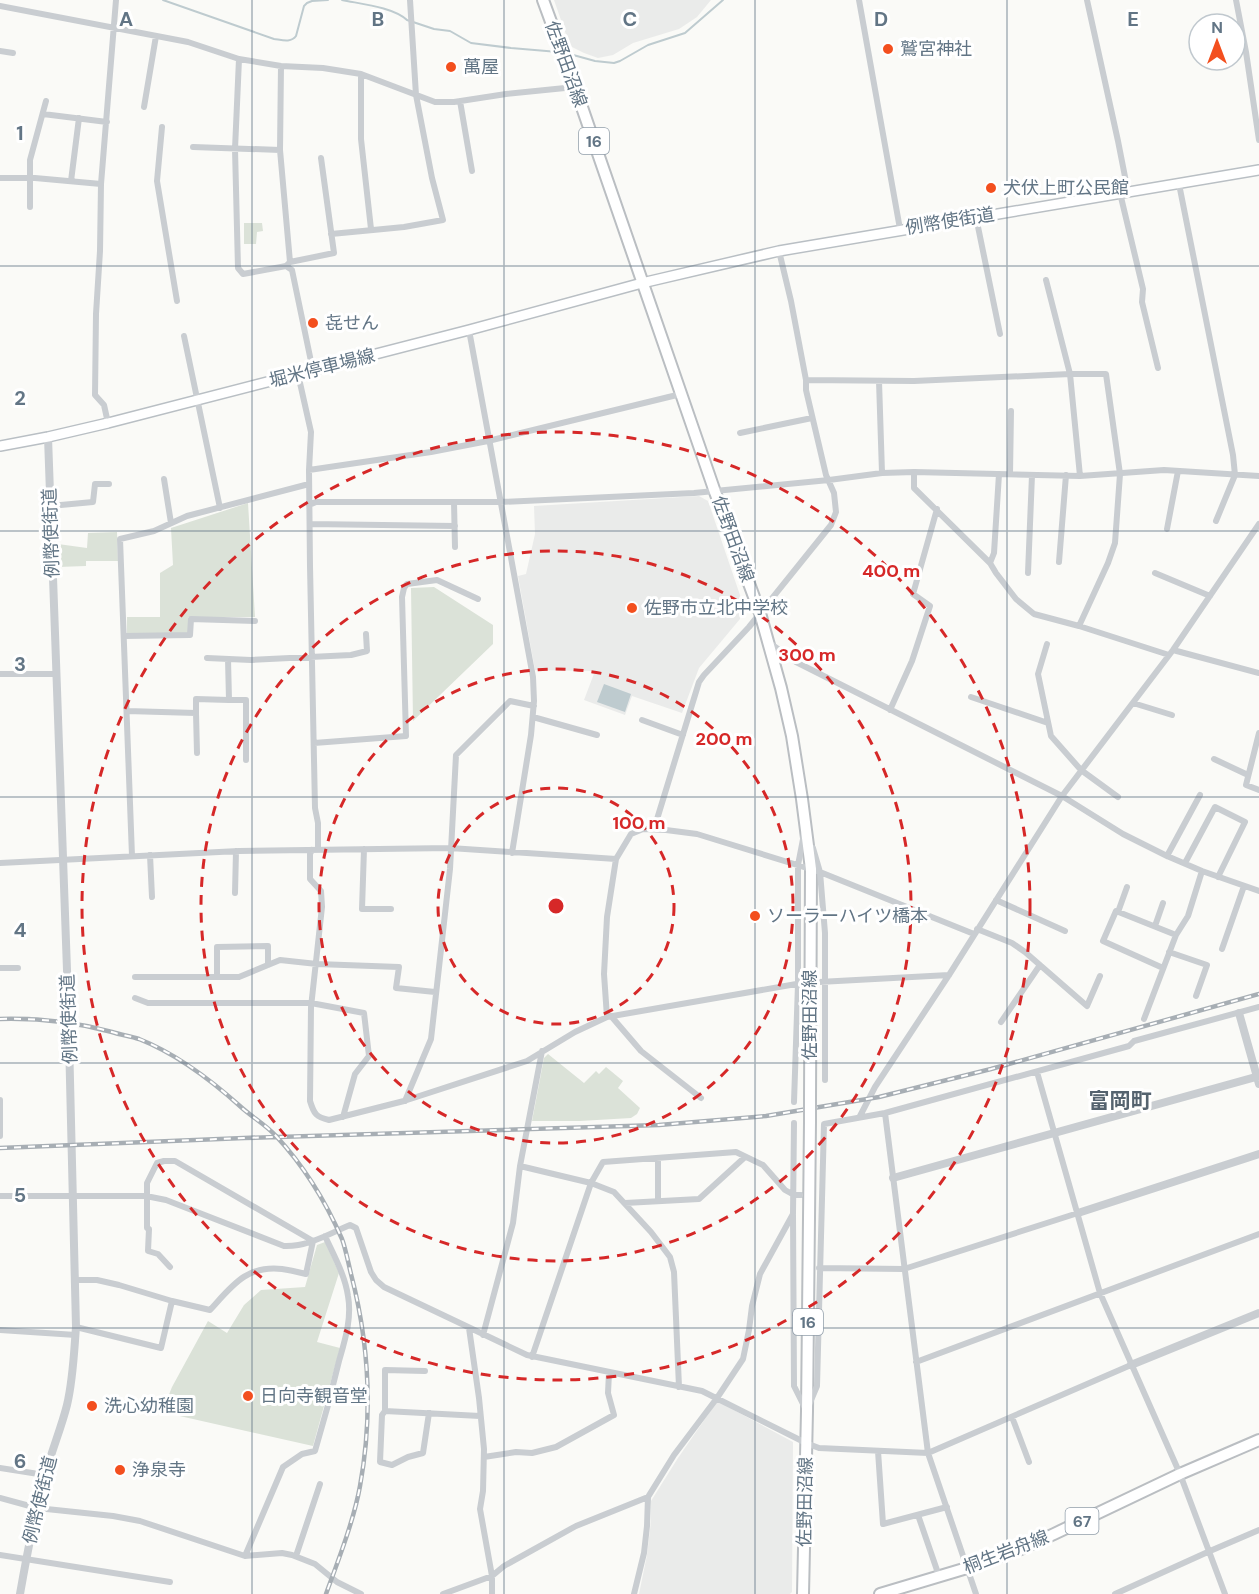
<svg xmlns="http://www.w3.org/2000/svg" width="1259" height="1594" viewBox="0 0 1259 1594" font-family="'DM Sans','Noto Sans JP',sans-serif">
  <rect width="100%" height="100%" fill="#fafaf7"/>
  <!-- built -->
  <path fill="#eaebea" d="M554,0H711L697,17L679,29L633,43L613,55L598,58L584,53L570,46Z
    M699,496L708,501L741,598L740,619L699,668L682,713L632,696L625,715L584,700L595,671L535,670L518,576L526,574L535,534L534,506Z
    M719,1402L793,1442L792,1592L790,1594H639L647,1555L651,1521V1501L678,1458L716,1403Z"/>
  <!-- green -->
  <path fill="#dbe2d8" d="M244,223H262L263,231L257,232L256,244H244Z
    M248,503L255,617H188V633L127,634V617H160V573L173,565L171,528Z
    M117,532L118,561H86V566L58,567V544L87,548L88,533Z
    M434,587L493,625V644L413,721L411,588Z
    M548,1054L584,1083L596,1071L599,1074L606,1067L623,1081L618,1088L640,1108L637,1114L631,1118L580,1121H532L544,1058Z
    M325,1242L339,1273L317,1342L340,1348L313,1446L162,1412L172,1387L208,1321L227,1333L244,1305L261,1290L305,1287L317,1245Z"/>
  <!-- water -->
  <path fill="#becbcf" d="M604,684L631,694L625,712L597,702Z"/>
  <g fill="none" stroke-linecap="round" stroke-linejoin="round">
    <!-- stream -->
    <path stroke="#becbcf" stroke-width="2" d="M163,0L274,39C282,40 291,43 296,36L304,6L307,3L312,1L328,0
      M342,0C361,4 393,7 407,20L434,29L450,31L471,43L511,48L558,52
      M566,53L595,61L614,63L620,61L648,45L685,33L723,0"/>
    <!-- minor-tunnel -->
    <path stroke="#d4d9da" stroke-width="6" stroke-dasharray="6 3" stroke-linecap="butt" d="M800,1195H817"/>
    <!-- secondary casing -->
    <g stroke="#b9bfc4" stroke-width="12">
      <path id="secondary" d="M0,446L48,437L108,423L469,330L642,283L779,251L1259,170"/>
    </g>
    <!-- primary casing -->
    <g stroke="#babec2" stroke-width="14">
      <path id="primary" d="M543,0L575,87L715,492L760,613L781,688L792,736L802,799L811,869L810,1101
        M803,1594L807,1411L810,1122
        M880,1594L967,1568L1021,1549L1054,1534L1180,1474L1259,1440"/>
    </g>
    <!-- minor -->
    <path stroke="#c9cdd1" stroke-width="6" d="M859,0L900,229
      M1087,0L1118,141L1128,192
      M1236,0L1246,52L1259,140
      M0,6L188,42L239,59L281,66L323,68L361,74L435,102H454L506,94L575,87
      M0,51L13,53
      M239,59L235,149L238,268L243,274L286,266
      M281,66L280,150L290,262L286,266
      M361,74V139L371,229L373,230L404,227L443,220L432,178L416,95L410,0
      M460,101L472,171
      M144,107L156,36
      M43,114L107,122
      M162,127L157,181L177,301
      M193,147L280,150
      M0,178H35L101,184
      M71,181L79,118
      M1179,184L1233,455L1235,475L1216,521
      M1120,193L1143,289L1142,302L1158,368
      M30,207V160L46,101
      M976,217L1000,334
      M331,234L373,230
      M290,262L334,253L321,158
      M286,266L292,270L313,371
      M1046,280L1070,374L1080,476
      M469,330L533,677L534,701L531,735L512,853
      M184,336L220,508
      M298,374L311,432L309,470L310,566L315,808L318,823V850
      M806,380L914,381L1070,374H1106L1120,474L1115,543L1108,563L1079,626
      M879,381L882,473
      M108,423L104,405L95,395L96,314L100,251L101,184L116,0
      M740,433L812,418
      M309,470L431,452L488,441L681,394
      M914,472V488L990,563L996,573L1016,599L1034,614L1079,626L1169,655
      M1010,474L1011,411
      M164,479L171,523
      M454,502L455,547
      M309,505L316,502H500L694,493L829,480L882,473L914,472L1080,476L1164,470L1259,476
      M50,506L93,502L95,484H109
      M310,524L455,526
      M1167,529L1178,471
      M1059,562L1066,475
      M990,563L994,553L999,474
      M1028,573L1032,475
      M1155,573L1210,596
      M124,636L190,635L191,619L255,621
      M771,644L796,662L1062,796L1123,834L1167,856L1202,871L1259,891
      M1047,644L1038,674L1051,736L1081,770L1118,797
      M1173,650L1259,673
      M207,658L251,660L351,655L367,651L366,634
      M0,674H56
      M971,697L1048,723
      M229,700H246V760
      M1133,703L1172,715
      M890,710L912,661L930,606L913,594L937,509
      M127,711L196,713V699L229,700L228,659
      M196,713L197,753
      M533,717L597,735
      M642,720L683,735
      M1259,733L1246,785L1259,790
      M314,743L406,736L402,597L404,588L407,584L437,580L478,599
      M1214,759L1248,775
      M654,829L699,682L704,675L749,627L831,525L836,512L834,493L826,475L806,390V380L791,301L779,251
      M813,848L820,872L825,933V1080
      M364,849L362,909H391
      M312,850L310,854V879L321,891L322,907L311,1007L310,1101C314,1114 316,1117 329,1120L404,1101L527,1061L575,1032L607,1017L802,983
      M150,855L152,897
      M132,856L120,539L154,531L187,516L309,484
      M1167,856L1200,795
      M0,863L239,851L450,848L616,859L631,834L643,829L666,830L697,834L820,872L974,934
      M1185,863L1215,807L1245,822L1218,877
      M235,893L236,851
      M996,900L1065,931
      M1118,912L1127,887
      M1155,926L1163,903
      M977,929L1012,943L1025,952L1087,1006L1100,976
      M1222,949L1244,886
      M1169,952L1207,965L1196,996
      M0,968H18
      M1163,968L1103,941L1116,911L1176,935
      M135,977H239L280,960L317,964L399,967L396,988L435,992
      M217,977V947L268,946V965
      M819,982L949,975
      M135,998L148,1003H311L364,1013L369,1056L355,1074L343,1117
      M611,1016L641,1051L701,1098
      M607,1017L604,974L607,917L616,859
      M1144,1019L1176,935L1188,916L1202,871
      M1001,1022L1040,965
      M1037,1072L1100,1293L1180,1474L1225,1594
      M0,1100V1136
      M405,1101L431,1039L450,869L456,755L510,701L534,706
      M794,1102L798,984V865L804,834
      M885,1113L928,1453L976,1594
      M860,1116L875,1087L949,975L1062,796L1173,650L1259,524
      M794,1123L793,1214L794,1386L805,1408
      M658,1158V1201
      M520,1166L591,1183L614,1192L651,1232L670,1257L674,1272L679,1387
      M0,1196H146L166,1200L284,1246C307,1247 329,1234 350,1225L356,1228L371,1272L376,1280L384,1287L527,1355L702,1391L806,1443L819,1448L928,1453L1131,1365
      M625,1203L699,1199L745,1157
      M819,1268L904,1269L1078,1213
      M76,1280H97L119,1285L172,1301L210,1310C232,1286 246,1265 282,1269C290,1270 298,1272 306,1274L313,1241L175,1161H164L157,1163L147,1183V1228L149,1229L148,1251L158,1254L170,1267
      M76,1327L161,1348L172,1301
      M469,1328L479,1398L484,1449L483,1491L480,1509L492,1576V1594
      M0,1330L76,1335
      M483,1335L513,1223L520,1166L542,1051
      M532,1357L591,1183L603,1162L736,1152L763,1165L785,1190L794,1195H800
      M916,1362L1259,1234
      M809,1405L817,1386L824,1124L885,1113L1129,1046L1134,1041L1259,1007
      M385,1411V1370L425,1371
      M429,1413L423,1453L408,1457L392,1465L380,1462L382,1415L385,1411L480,1416
      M1012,1417L1029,1462
      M878,1451L883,1524L947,1507
      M484,1457L516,1452L532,1453L556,1447L614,1415L608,1393L609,1373
      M0,1468L45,1475
      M0,1498L37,1508L113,1516L140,1521L245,1556L282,1553L292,1555L315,1564L337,1582L361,1594
      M918,1515L939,1576
      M0,1555L170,1582
      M245,1556L283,1467L302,1454L315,1451C324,1421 332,1391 339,1361C345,1340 352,1318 348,1296C345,1275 334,1256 325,1236
      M296,1556L320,1484
      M443,1594L492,1576L504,1566L576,1526L648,1497
      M634,1594L644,1553L647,1526L648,1497L674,1455L717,1398L743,1359L749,1330L752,1306L760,1274L793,1214
      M1115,1594L1210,1551L1259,1530"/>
    <!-- tertiary -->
    <path stroke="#c9cdd1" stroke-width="8" d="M1239,1013L1259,1084
      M893,1178L1259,1076
      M1078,1213L1259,1154
      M1131,1365L1259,1313
      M20,1594C27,1554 34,1515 45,1476C51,1452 61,1429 67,1405C73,1380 74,1353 76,1327L68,998L48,437"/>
    <!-- secondary -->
    <use href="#secondary" stroke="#fff" stroke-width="9"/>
    <!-- primary -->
    <use href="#primary" stroke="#fff" stroke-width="10"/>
    <!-- rail casing -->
    <g stroke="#a7aeb4" stroke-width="4.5">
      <path id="rail" d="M0,1019C38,1018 75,1022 112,1032C121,1035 130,1036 139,1039C177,1054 211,1080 241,1107C252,1117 266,1125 276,1136C304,1166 325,1200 342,1239C346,1250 348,1262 351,1274C369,1343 373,1415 360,1486C354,1520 338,1561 326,1594
        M0,1148L244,1138L659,1125L766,1116L879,1097L991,1069L1259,994"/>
    </g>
    <!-- rail -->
    <use href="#rail" stroke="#fff" stroke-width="2" stroke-dasharray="7" stroke-linecap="butt"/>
    <!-- primary-bridge casing -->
    <g stroke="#babec2" stroke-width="14" stroke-linecap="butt">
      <path id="primary-bridge" d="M810,1122V1101"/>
    </g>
    <!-- primary-bridge -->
    <use href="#primary-bridge" stroke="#fff" stroke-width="10"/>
  </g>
  <!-- grid -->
  <path fill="none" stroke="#627585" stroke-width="1.5" stroke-opacity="0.55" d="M252,0V1594M504,0V1594M755,0V1594M1007,0V1594M0,266H1259M0,531H1259M0,797H1259M0,1063H1259M0,1328H1259"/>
  <!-- distance rings -->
  <g fill="none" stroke="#d62828" stroke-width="3" stroke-dasharray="10 8">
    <circle cx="556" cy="906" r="118"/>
    <circle cx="556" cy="906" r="237"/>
    <circle cx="556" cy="906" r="355"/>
    <circle cx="556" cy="906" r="474"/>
  </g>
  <!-- markers -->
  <g fill="#f34f1e" stroke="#fff" stroke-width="2">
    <circle cx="888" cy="49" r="6"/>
    <circle cx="451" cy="67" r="6"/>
    <circle cx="991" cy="188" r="6"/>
    <circle cx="313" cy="323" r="6"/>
    <circle cx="632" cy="608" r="6"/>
    <circle cx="755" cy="916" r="6"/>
    <circle cx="248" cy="1396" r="6"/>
    <circle cx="92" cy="1406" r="6"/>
    <circle cx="120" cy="1470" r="6"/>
  </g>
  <g text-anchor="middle" stroke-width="6" stroke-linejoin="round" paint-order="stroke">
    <!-- shield labels -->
    <g fill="#fff" stroke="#919eaa" stroke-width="1.5">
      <rect x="579" y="128" width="30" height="26" rx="4.5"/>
      <rect x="793" y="1309" width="30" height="26" rx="4.5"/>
      <rect x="1065.5" y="1508" width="33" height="26" rx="4.5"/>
    </g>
    <g font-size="16" font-weight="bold" fill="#627585">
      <text x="594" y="147">16</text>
      <text x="808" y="1328">16</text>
      <text x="1082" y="1527">67</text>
    </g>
    <!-- poi labels -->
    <g font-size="18" fill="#627585" stroke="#fff" text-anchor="start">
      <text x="900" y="55">鷲宮神社</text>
      <text x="463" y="73">萬屋</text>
      <text x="1003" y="194">犬伏上町公民館</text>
      <text x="325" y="329">㐂せん</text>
      <text x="644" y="614">佐野市立北中学校</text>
      <text x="767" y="922">ソーラーハイツ橋本</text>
      <text x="260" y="1402">日向寺観音堂</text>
      <text x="104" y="1412">洗心幼稚園</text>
      <text x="132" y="1476">浄泉寺</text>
    </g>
    <!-- street labels -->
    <g font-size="18" fill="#627585" stroke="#fff">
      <text transform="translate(566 64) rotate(70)" y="6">佐野田沼線</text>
      <text transform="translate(950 221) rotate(-9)" y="6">例幣使街道</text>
      <text transform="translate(322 368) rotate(-14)" y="6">堀米停車場線</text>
      <text transform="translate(51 533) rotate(-92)" y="6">例幣使街道</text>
      <text transform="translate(733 539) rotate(70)" y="6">佐野田沼線</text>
      <text transform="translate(810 1015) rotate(-90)" y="6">佐野田沼線</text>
      <text transform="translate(69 1019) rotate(-92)" y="6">例幣使街道</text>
      <text transform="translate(40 1500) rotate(-76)" y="6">例幣使街道</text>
      <text transform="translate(805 1502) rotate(-89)" y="6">佐野田沼線</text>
      <text transform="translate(1006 1552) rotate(-21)" y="6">桐生岩舟線</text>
    </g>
    <!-- quarter labels -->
    <g font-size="21" font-weight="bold" fill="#55636f" stroke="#fff">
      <text x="1120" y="1108">富岡町</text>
    </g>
  </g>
  <g font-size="20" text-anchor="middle" font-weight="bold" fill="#627585" stroke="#fff" stroke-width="6" stroke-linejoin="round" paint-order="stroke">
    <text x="126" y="26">A</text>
    <text x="378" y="26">B</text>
    <text x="630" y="26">C</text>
    <text x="881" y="26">D</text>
    <text x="1133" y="26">E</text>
    <text x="20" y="140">1</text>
    <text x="20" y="405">2</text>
    <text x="20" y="671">3</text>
    <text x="20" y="937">4</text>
    <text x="20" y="1202">5</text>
    <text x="20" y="1468">6</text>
  </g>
  <circle cx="556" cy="906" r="9" fill="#d62828" stroke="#fff" stroke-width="3"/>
  <g font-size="18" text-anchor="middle" font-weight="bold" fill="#d62828" stroke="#fff" stroke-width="6" stroke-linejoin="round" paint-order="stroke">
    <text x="891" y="577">400 m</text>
    <text x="807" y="661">300 m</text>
    <text x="724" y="745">200 m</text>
    <text x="639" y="829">100 m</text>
  </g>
  <!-- north arrow -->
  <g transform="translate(1217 42)"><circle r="28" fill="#ffffff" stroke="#c0c8ce" stroke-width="1.5"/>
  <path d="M0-4.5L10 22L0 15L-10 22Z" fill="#f34f1e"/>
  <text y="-9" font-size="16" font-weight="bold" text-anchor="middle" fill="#627585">N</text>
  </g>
</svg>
